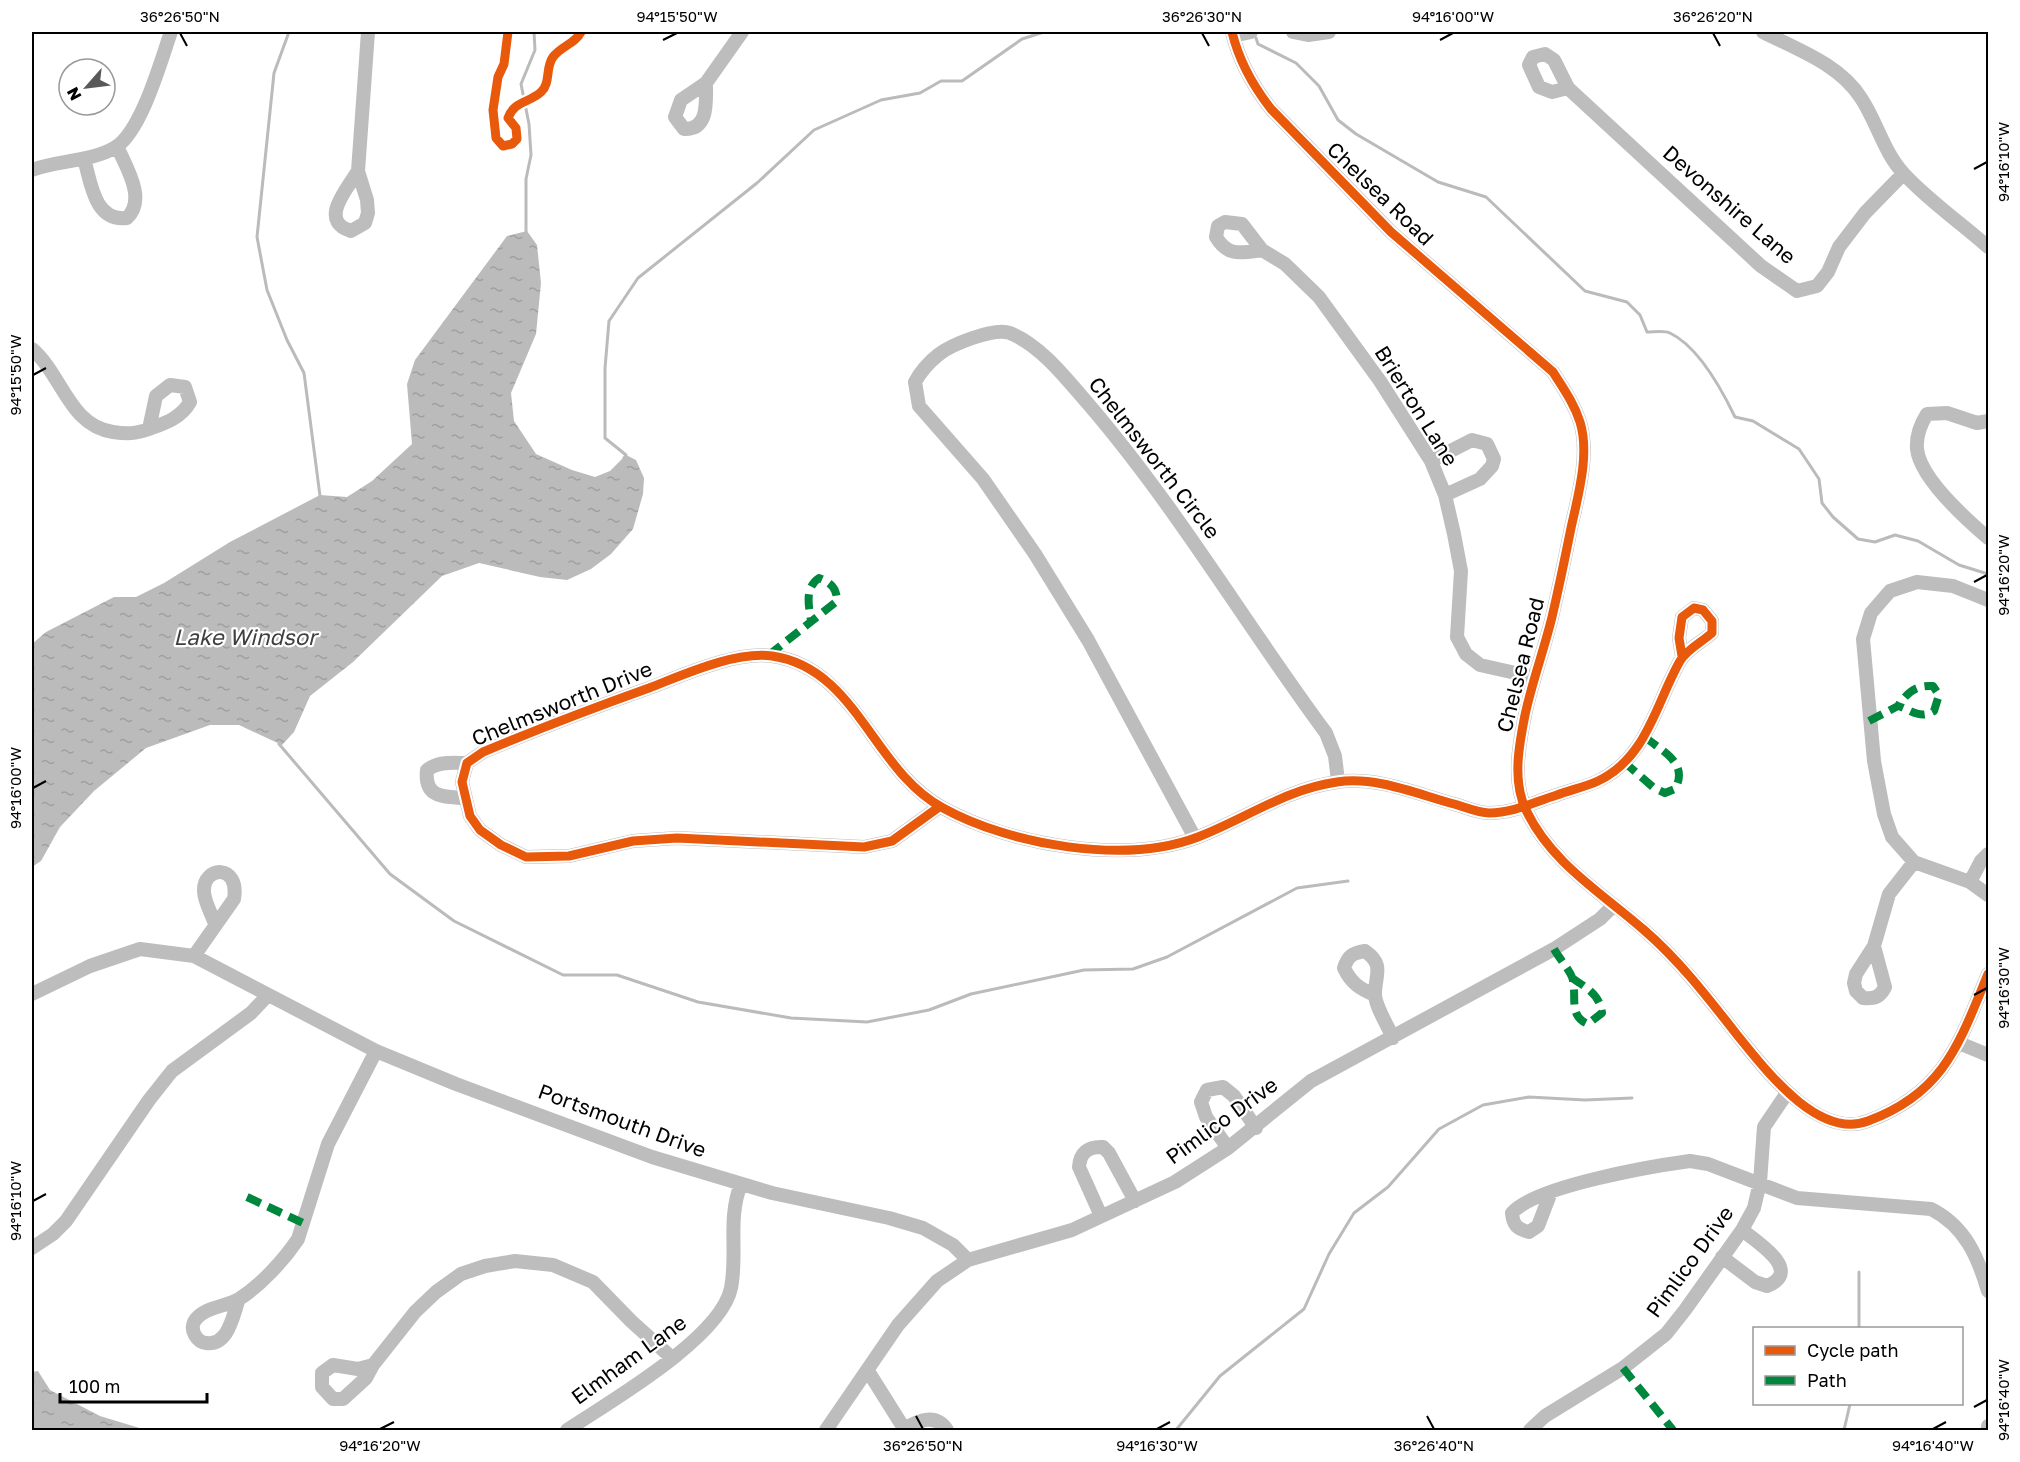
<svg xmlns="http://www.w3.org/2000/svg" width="2020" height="1462" viewBox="0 0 2020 1462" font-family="'Golos Text',sans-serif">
  <defs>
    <pattern id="water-ripples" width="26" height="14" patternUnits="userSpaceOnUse" patternTransform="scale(1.5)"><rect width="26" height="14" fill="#bbb"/><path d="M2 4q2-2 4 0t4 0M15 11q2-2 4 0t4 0" fill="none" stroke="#9f9f9f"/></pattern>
  </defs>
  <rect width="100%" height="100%" fill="#fff"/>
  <!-- water -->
  <path fill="url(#water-ripples)" d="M527,231L537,245L541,283L536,334L511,393L514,421L536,454L572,470L595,477L610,471L626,455L636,460L644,478L643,494L633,529L611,554L591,569L567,580L540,577L479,563L442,576L353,662L310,696L294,732L282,745L239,725H210L146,748L94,791L60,827L41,861L32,867V644L46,632L114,597H136L164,583L230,542L320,495L347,497L372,481L412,444L407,384L415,360L507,236Z
    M38,1371L50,1390L100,1416L146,1430H32V1372Z"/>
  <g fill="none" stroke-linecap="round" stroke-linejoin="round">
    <!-- stream -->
    <path stroke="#bbb" stroke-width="3" d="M289,32L274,73L257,237L267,290L287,340L304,373L320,496
      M1256,38L1258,44L1296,63L1319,86L1338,120L1356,134L1438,182L1486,197L1585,291L1627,302L1640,315L1647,332C1654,332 1664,330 1670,333C1699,347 1722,390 1735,417L1753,421L1799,449L1819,479L1822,503L1833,517L1858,539L1875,542L1895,535L1918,541L1959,565L1988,574
      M526,233V179L531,155L529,124L521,84L535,50L534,32
      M624,458L626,455L605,438V368L609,321L638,278L757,183L814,130L881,100L920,93L941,81H962L1022,39L1044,32
      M279,744L390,874L454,921L563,975H617L698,1002L791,1018L867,1022L929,1010L971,994L1084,970L1133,969L1167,957L1297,888L1348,881
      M1859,1272V1328
      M1176,1430L1220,1376L1304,1309L1329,1254L1354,1213L1388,1187L1439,1129L1483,1105L1529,1097L1585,1100L1632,1098
      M1844,1430L1850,1404"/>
    <!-- minor -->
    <path stroke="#bdbdbd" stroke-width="14" d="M1232,32C1239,61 1253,86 1271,109L1391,232L1553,372C1563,388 1574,403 1580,422C1590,454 1578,496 1571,528C1565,558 1559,587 1552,617C1544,650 1532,682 1525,715C1519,745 1512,781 1526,810C1551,863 1602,893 1644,930C1680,961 1709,999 1738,1036C1765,1069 1818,1140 1868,1121C1944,1093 1959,1044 1988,974
      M1293,32L1308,35L1329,32
      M1763,32C1798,50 1839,64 1861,98C1877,122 1884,153 1904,174C1929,201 1961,223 1988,247
      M1233,36L1251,32
      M706,83C706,102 709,130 684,129L675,117L681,100L706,83L742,32
      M1568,88L1552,92L1539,87L1529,65L1533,57L1545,54L1554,60L1568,88L1761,266L1797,291L1817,286L1828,272L1839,247L1865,213L1903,174
      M84,159C91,182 94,222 127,218C147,199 126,167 117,146
      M32,170C58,160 91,162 116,147C142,130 161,60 171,32
      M358,171C347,189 318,221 351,231L365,223L368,213L367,200L358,171L368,32
      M1262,250C1241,253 1228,257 1216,237L1218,226L1225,222L1242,224L1262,250L1285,264L1319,297L1380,381L1431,461L1445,495L1454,534L1461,571L1457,637L1466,654L1480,665L1533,677
      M32,349C62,374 69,426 113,432C127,434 135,434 149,429C165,423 181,418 190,402L185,387L170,385L156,396L149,429
      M1988,421L1977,423L1947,413L1927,414C1920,425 1916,435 1917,449C1920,478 1967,520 1988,538
      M1431,461L1472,440L1487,444L1494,459L1492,466L1480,479L1445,495
      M1988,600L1953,586L1917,582L1890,591L1871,613L1863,639L1874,761L1884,814L1892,837L1914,862L1970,882L1988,895
      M464,798C442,797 424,797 427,770C439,761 452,763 467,763
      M939,807L892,841L864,847L677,838L633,841L569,856L526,857L501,845L480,830L470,816L462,782L467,763L483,752C538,729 593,708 649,688C683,675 735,651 772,656C857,668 873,771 943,808C1010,845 1125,865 1198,837C1245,819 1286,789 1337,782C1376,776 1417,794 1454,804C1465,807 1478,813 1489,813C1514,813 1534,802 1557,795C1570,790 1585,787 1598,781C1647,758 1656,703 1680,661C1687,649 1702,642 1712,633V621L1703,610L1694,608L1682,617L1679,638L1682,656
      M1195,838L1088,640L1035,554L983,479L919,406L915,382C921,371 928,363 938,355C950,345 994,327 1010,333C1042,346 1068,381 1090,406C1178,509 1246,625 1326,733L1335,756L1338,781
      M1970,882L1981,861L1988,854
      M1874,946L1885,987C1880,997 1875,999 1863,998L1856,991L1854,983L1856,974L1874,946L1889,894L1914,862
      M194,956L234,899C240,863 203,866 204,891C204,902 212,914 215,924
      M32,994L90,966L140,949L194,956L376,1051L456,1084L652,1157L772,1193L889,1218L923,1228L953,1245L968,1260
      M1375,995C1360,989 1351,983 1344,968C1348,956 1352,953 1365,951C1385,965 1375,975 1375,994C1375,1006 1388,1026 1393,1038
      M1959,1043L1988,1055
      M1228,1148L1206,1117L1201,1102L1207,1090L1223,1087L1234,1096L1256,1128
      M1551,1192L1538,1226L1529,1232C1517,1229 1513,1225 1512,1213C1535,1186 1653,1166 1690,1161L1708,1164L1797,1198L1931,1209C1965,1226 1978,1257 1988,1291
      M1101,1216L1079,1167C1080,1153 1088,1146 1103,1147L1109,1153L1135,1201
      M32,1248L53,1234L66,1221L149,1100L172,1071L251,1013L268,995
      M1722,1257L1755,1282L1767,1286C1804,1271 1757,1242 1742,1230
      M239,1299C233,1314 229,1346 206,1343C197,1342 190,1331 194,1322C202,1307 226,1307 239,1299C261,1285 284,1260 298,1239L328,1144L376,1051
      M373,1365L366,1378L343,1399H333L322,1387V1373L333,1365L358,1369L373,1365L415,1312L436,1292L461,1274L485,1266L515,1261L553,1265L593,1282L631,1321L672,1358
      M868,1371L905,1430
      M904,1429C919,1420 936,1413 947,1430
      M567,1430C609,1402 721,1338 731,1288C738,1253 727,1219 741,1184
      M826,1430L898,1325L937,1281L968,1260L1072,1230L1175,1182L1228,1148L1311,1081L1554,949L1600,919L1614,905
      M1530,1430L1545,1416L1623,1368L1666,1334L1685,1310L1742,1230L1754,1208L1760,1182L1764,1127L1787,1093
      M1988,1430V1426"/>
    <!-- quiet -->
    <path stroke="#00873e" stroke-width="8" stroke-dasharray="15 8" stroke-linecap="butt" d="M769,655L837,601C837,588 830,582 819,578C804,588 809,606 811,621
      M1869,721L1898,706C1912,710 1919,720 1934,711L1939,695L1933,686C1915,685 1908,692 1898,706
      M1624,762L1654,788L1665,793L1675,789C1689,763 1663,752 1645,737
      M1554,949C1559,958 1568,968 1572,977C1578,994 1567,1016 1588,1024L1602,1013C1600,995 1587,988 1572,978
      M247,1197L303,1223
      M1623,1368L1673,1430"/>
    <!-- cycleway casing -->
    <g stroke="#fff" stroke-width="13">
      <path id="cycleway" d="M508,32L504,64L498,77L493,110L496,138L503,146L512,144L517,139L516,128L508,118C514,101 529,103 541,92C551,83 545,68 553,57C561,46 575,44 581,32
        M1232,32C1239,61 1253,86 1271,109L1391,232L1553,372C1563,388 1574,403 1580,422C1590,454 1578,496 1571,528C1565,558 1559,587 1552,617C1544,650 1532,682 1525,715C1519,745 1512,781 1526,810C1551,863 1602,893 1644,930C1680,961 1709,999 1738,1036C1765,1069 1818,1140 1868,1121C1944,1093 1959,1044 1988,974
        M939,807L892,841L864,847L677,838L633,841L569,856L526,857L501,845L480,830L470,816L462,782L467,763L483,752C538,729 593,708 649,688C683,675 735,651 772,656C857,668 873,771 943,808C1010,845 1125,865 1198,837C1245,819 1286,789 1337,782C1376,776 1417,794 1454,804C1465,807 1478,813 1489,813C1514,813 1534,802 1557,795C1570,790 1585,787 1598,781C1647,758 1656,703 1680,661C1687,649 1702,642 1712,633V621L1703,610L1694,608L1682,617L1679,638L1682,656"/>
    </g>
    <!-- cycleway -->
    <use href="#cycleway" stroke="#e8590c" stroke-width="9"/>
  </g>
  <!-- ticks -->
  <path fill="none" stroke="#000" stroke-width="2" d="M180,33L187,46M1202,33L1209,46M1713,33L1720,46M663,40L677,33M1440,40L1453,33M1974,169L1987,162M33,375L46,368M1974,582L1987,575M33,788L46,781M1974,995L1987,988M33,1201L46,1194M1974,1407L1987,1400M916,1416L923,1429M1427,1416L1434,1429M380,1429L394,1422M1157,1429L1170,1422M1933,1429L1946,1422"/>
  <g text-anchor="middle" stroke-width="4.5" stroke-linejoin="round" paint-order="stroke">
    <!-- street labels -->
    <g font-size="21" fill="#000" stroke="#fff">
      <text transform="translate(1380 194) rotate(44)" y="7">Chelsea Road</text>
      <text transform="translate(1729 205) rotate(41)" y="7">Devonshire Lane</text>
      <text transform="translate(1416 406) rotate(58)" y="7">Brierton Lane</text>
      <text transform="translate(1154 458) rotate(52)" y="7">Chelmsworth Circle</text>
      <text transform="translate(1521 665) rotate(-76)" y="7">Chelsea Road</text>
      <text transform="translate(562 704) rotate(-22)" y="7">Chelmsworth Drive</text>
      <text transform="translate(622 1121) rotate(20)" y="7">Portsmouth Drive</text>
      <text transform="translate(1222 1121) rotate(-36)" y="7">Pimlico Drive</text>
      <text transform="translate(1690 1262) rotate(-54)" y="7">Pimlico Drive</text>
      <text transform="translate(629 1360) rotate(-36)" y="7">Elmham Lane</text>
    </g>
    <!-- water labels -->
    <g font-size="22" font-style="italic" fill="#3f3f3f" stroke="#fff">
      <text x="245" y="645">Lake Windsor</text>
    </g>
  </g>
  <!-- border -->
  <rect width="2020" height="1462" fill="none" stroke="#ffffff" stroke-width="66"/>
  <!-- legend -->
  <rect x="1753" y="1327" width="210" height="78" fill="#ffffff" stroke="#999999" stroke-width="1.5"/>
  <rect x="1765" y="1346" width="30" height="9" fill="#e8590c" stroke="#999999" stroke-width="1.5"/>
  <text x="1807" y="1357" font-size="18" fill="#000000">Cycle path</text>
  <rect x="1765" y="1376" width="30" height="9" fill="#00873e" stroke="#999999" stroke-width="1.5"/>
  <text x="1807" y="1387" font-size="18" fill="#000000">Path</text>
  <!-- north arrow -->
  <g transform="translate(87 87) rotate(242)"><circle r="28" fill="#ffffff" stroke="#999999" stroke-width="1.5"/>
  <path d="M0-4.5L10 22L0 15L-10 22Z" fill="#595959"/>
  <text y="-9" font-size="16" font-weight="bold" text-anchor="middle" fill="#000000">N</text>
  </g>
  <!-- scale -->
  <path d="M60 1393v9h147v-9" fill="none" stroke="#000000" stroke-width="3"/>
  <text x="69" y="1393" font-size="18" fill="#000000" stroke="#ffffff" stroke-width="4.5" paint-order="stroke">100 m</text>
  <rect x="33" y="33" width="1954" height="1396" fill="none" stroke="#000" stroke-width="2"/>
  <g font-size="15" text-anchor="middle" fill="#000">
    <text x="180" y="22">36°26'50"N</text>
    <text x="677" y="22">94°15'50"W</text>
    <text x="1202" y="22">36°26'30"N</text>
    <text x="1453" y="22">94°16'00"W</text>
    <text x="1713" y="22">36°26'20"N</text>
    <text transform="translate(2004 162) rotate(-90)" y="5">94°16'10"W</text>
    <text transform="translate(16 375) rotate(-90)" y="5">94°15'50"W</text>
    <text transform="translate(2004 575) rotate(-90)" y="5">94°16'20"W</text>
    <text transform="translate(16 788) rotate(-90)" y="5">94°16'00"W</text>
    <text transform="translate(2004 988) rotate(-90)" y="5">94°16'30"W</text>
    <text transform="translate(16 1201) rotate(-90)" y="5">94°16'10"W</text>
    <text transform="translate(2004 1400) rotate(-90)" y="5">94°16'40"W</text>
    <text x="380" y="1451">94°16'20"W</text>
    <text x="923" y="1451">36°26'50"N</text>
    <text x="1157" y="1451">94°16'30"W</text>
    <text x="1434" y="1451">36°26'40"N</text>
    <text x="1933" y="1451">94°16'40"W</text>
  </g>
</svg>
